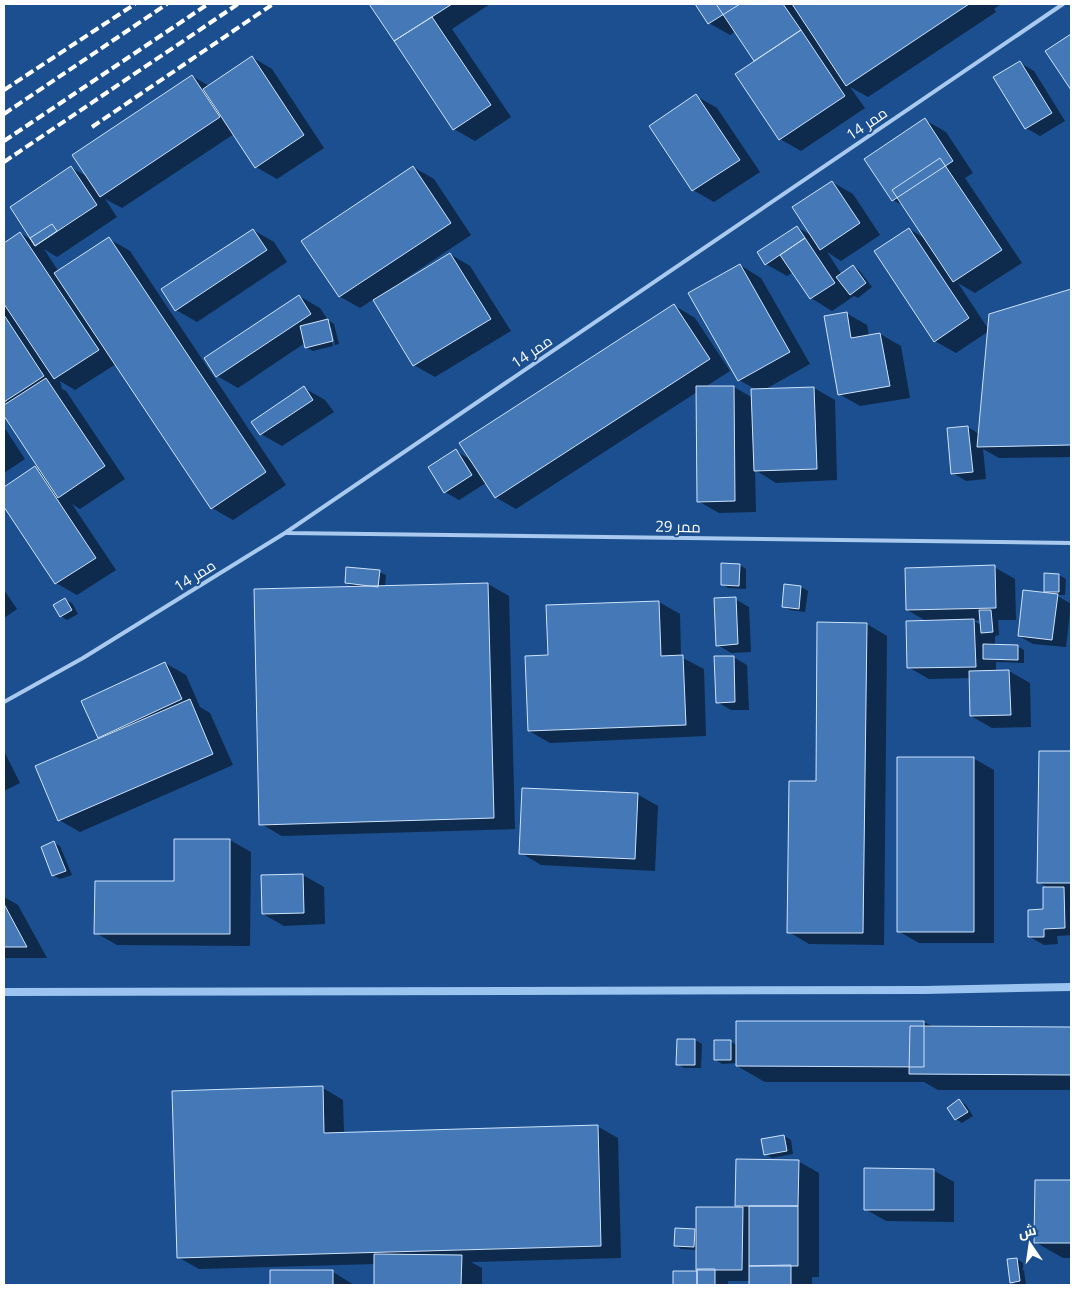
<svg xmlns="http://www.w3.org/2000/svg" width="1075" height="1289" viewBox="0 0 1075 1289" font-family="'Open Sans',Cairo,sans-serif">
  <rect width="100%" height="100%" fill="#1b4f8f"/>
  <!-- shadow -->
  <path fill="#0007" fill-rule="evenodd" d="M371,4H490L452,29L511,117L475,141L454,129Z
    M696,4H1001L994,9L996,12L868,97L850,87L865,108L801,151L780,139L756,61L736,31L730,35L709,23Z
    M1071,35V88L1047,51Z
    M252,57L272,69L324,148L277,179L256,167L234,134L122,208L105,199L117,217L57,257L44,249L59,272L109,239L130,251L286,485L233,520L212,508L116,364L75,390L60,381L62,389L66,391L125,479L80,509L72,504L116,570L77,595L56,583L4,504V488L35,468L43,472L4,413V407L9,403L4,400V244L20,233L34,241L72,168L88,177L192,76L209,86Z
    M1020,63L1034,71L1065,121L1040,136L1026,128Z
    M696,96L717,108L760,172L714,202L693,190Z
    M925,120L946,132L973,173L965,178L1022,263L975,293L958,283L989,330L990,315L1071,290V457L999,458L983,449L986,479L966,481L953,473L968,427L979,434L989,331L956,353L935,341L909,229L926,239L904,206L893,200Z
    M413,167L434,179L471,235L402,281L403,283L450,254L470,266L511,331L435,377L414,365L374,299L360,308L339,296Z
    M832,182L853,194L880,235L841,261L827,252L842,275L853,266L859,270L872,287L858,298L854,296L832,311L811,298L793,272L787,276L766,264L797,227L812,236Z
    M253,230L274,242L287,262L197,322L176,310Z
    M740,265L761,278L810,364L764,390L814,388L835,400L837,480L776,483L755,470L756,512L719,513L698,501L697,392L516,509L495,497L486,483L459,500L445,492L456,451L471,460L675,306L695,318L730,371L705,387H734L753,398L757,390L739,380L690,294Z
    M299,296L320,308L328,320L334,324L339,344L335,345L331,327H328L333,346L313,351L306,347L305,343L238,388L217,376Z
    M846,313L867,325L869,336L880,334L901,346L910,398L860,406L839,394Z
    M304,388L325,400L334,412L282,446L261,434L253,422Z
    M4,427L25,459L4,473Z
    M740,565L746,569V589L728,588L722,584Z
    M994,567L1015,579L1016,620H998L999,635L995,636V646H1017L1024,650V663L996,662V671H1009L1030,683L1031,727L992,728L971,716L970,678L929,679L908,667L928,622L907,610ZM981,620L982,625L974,621Z
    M379,572L386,575L385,587L488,584L509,596L515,829L282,836L261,824L354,587L346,583Z
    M1046,574L1059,575L1066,579L1065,595H1056L1071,604L1066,647L1033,644L1019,636L1052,595L1045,591Z
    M785,586L801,587L808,591L805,612L790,610L783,606Z
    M4,590L17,609L4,618Z
    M735,599L749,607L751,652L731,653L718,645Z
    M65,600L72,603L78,614L67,620L61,616Z
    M659,602L680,614L681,657L704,669L706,736L550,743L529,731L549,657Z
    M867,624L887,636L884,945L809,944L789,932L817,782Z
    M733,657L747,665L749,710H731L717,702Z
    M165,663L186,675L200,707L210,713L233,765L80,832L59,820L100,739L83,701Z
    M4,751L20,783L4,791Z
    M1040,752L1071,753V935L1057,936L1058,944L1044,945L1030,937L1045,911L1049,888L1038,882Z
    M973,758L994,770V943H919L898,931Z
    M637,794L658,806L655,871L541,865L521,853Z
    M230,840L251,852L250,946L117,945L96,933L176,882Z
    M54,843L60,846L72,875L60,879L53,875Z
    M303,875L324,887L325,924L284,926L263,914Z
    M4,897L18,905L47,958H4Z
    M737,1022H924L934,1027L1071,1028V1090H938L924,1082H765L737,1066V1063L722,1064L716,1060L730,1041L737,1045Z
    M678,1040H695L702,1044L701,1068H684L678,1064Z
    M323,1088L343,1100L344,1133L597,1126L618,1138L621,1258L471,1262L482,1268V1285H375V1264L199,1269L178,1257Z
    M960,1101L966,1105L973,1116L962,1123L956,1119Z
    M784,1136L791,1140L793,1154L772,1158L765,1154Z
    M798,1161L819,1173V1277H812V1285H751V1281H728V1285H674V1272H698L697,1250L681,1249L675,1245L695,1230L697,1231L743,1209L737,1205Z
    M933,1170L954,1182V1222L886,1221L865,1209Z
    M1036,1181H1071V1258H1063L1035,1242Z
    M1017,1259L1023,1263L1026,1285H1017L1011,1282Z
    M271,1271L333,1272L354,1285H271Z"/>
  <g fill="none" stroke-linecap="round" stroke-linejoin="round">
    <!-- stream -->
    <path stroke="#9cc4f0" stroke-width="8" d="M4,992L924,990L1071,987"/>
  </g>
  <!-- building -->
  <path fill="#4478b7" stroke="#cfe3fa" d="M369,4H452L394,41Z
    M695,4H740L708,24Z
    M716,4H783L801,30L754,61Z
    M792,4H969L846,86Z
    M432,17L491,105L453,130L394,41Z
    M801,30L845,96L779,140L735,74Z
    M1071,34V90L1045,51Z
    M252,56L304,135L255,168L203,89Z
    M1020,61L1052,113L1025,129L993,77Z
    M192,75L220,117L100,197L72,155Z
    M696,94L740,160L692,191L649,126Z
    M925,118L953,161L892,201L864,159Z
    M940,158L1002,250L953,282L892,190Z
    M71,166L97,205L35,246L10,207Z
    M413,166L451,223L339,297L301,241Z
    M832,181L860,223L820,250L792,207Z
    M52,224L57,231L35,246L30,238Z
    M797,226L805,238L765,265L757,252Z
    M909,228L969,318L934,342L874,251Z
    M253,229L267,250L175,311L161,289Z
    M20,232L99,350L54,379L4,304V243Z
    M109,237L266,472L211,509L54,273Z
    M805,238L835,283L810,299L780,255Z
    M450,253L491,319L413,366L373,300Z
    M740,264L790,352L738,381L688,293Z
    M853,265L866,283L850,295L836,277Z
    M1071,289V445L977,447L989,314Z
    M299,295L311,314L216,377L204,358Z
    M674,304L710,359L495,498L459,443Z
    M847,312L851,338L880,333L890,386L838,395L824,316Z
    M4,315L44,376L4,402Z
    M328,319L333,341L305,348L300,326Z
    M46,378L105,466L58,498L4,416V405Z
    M304,386L313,400L260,435L251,422Z
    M696,386H734L735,501L697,502Z
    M814,387L817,469L754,471L751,389Z
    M968,426L973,472L951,474L947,428Z
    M456,449L472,475L444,493L428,467Z
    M35,466L96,558L55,584L4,507V487Z
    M721,563L740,564L739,586L721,585Z
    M995,565L996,608L906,610L905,568Z
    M346,567L380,570L378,587L345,583Z
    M1044,573L1059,574V592H1044Z
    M488,583L494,818L259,825L254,589Z
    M784,584L801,586L799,609L782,607Z
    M1023,590L1058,594L1052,640L1018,636Z
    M736,597L738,644L716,646L714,598Z
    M65,598L72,610L60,617L53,605Z
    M659,601L661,656L683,655L686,725L528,731L525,656L548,655L546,605Z
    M979,610H991L993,632L981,633Z
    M974,619L976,667L907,668L906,621Z
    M817,622L867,623L863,933H787L789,781H816Z
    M983,644L1018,645V660L983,659Z
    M714,656H734L735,702L716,703Z
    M165,662L182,699L98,738L81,701Z
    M1009,670L1011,715L970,716L969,671Z
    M190,699L213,754L58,821L35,766Z
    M1039,751H1071V883H1037Z
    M897,757H974V932H897Z
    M522,788L638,793L635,859L519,854Z
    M174,839H230V934H94L95,881H174Z
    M54,841L66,871L52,876L41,847Z
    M303,874L304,913L262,914L261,875Z
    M1043,887H1064L1065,928L1044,929V937H1028V910L1043,909Z
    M4,904L27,947H4Z
    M736,1021H924V1067L736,1066Z
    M910,1026L1071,1027V1075L909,1074Z
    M677,1039H695V1065H676Z
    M714,1040H731V1060H714Z
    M323,1086L324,1133L598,1125L601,1246L177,1258L172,1091Z
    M959,1099L968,1112L955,1120L947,1108Z
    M784,1135L787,1151L764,1155L761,1139Z
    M736,1159L799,1160L798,1206H735Z
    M864,1168L934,1169V1210H864Z
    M1035,1180H1071V1243H1034Z
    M749,1206H798V1266H749Z
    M696,1207H743L742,1270H696Z
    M675,1228L695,1229L694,1247L674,1246Z
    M374,1254L462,1255L461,1285H374Z
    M1017,1258L1020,1281L1010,1283L1007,1259Z
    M791,1265V1285H749V1266Z
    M697,1269H715V1285H697Z
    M270,1270H333V1285H270Z
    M673,1271H697V1285H673Z"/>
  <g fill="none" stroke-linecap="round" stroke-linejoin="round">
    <!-- lane -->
    <path stroke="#a9c9ee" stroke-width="4" d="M286,533L1071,543
      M4,702L83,658L285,533L1063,4"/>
    <!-- rail -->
    <path stroke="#fff" stroke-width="4" stroke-dasharray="9 4" stroke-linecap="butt" d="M4,90L135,4
      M4,114L167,4
      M92,127L273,4
      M4,141L208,4
      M4,162L238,4"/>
  </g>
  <g text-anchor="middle" stroke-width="4" stroke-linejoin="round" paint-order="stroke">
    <!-- street labels -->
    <g font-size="15" fill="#fff" stroke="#1b4f8f">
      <text transform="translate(867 124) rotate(-34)" y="5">ممر 14</text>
      <text transform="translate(532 352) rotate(-34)" y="5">ممر 14</text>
      <text transform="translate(678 527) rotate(1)" y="5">ممر 29</text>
      <text transform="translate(195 576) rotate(-32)" y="5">ممر 14</text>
    </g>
  </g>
  <!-- border -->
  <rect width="1075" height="1289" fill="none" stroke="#ffffff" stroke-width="10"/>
  <!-- north arrow -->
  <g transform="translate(1030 1244) rotate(347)" stroke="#1b4f8f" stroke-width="4" paint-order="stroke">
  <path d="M0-4L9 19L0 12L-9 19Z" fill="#ffffff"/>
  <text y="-8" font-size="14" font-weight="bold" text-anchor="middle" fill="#ffffff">ش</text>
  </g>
</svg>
